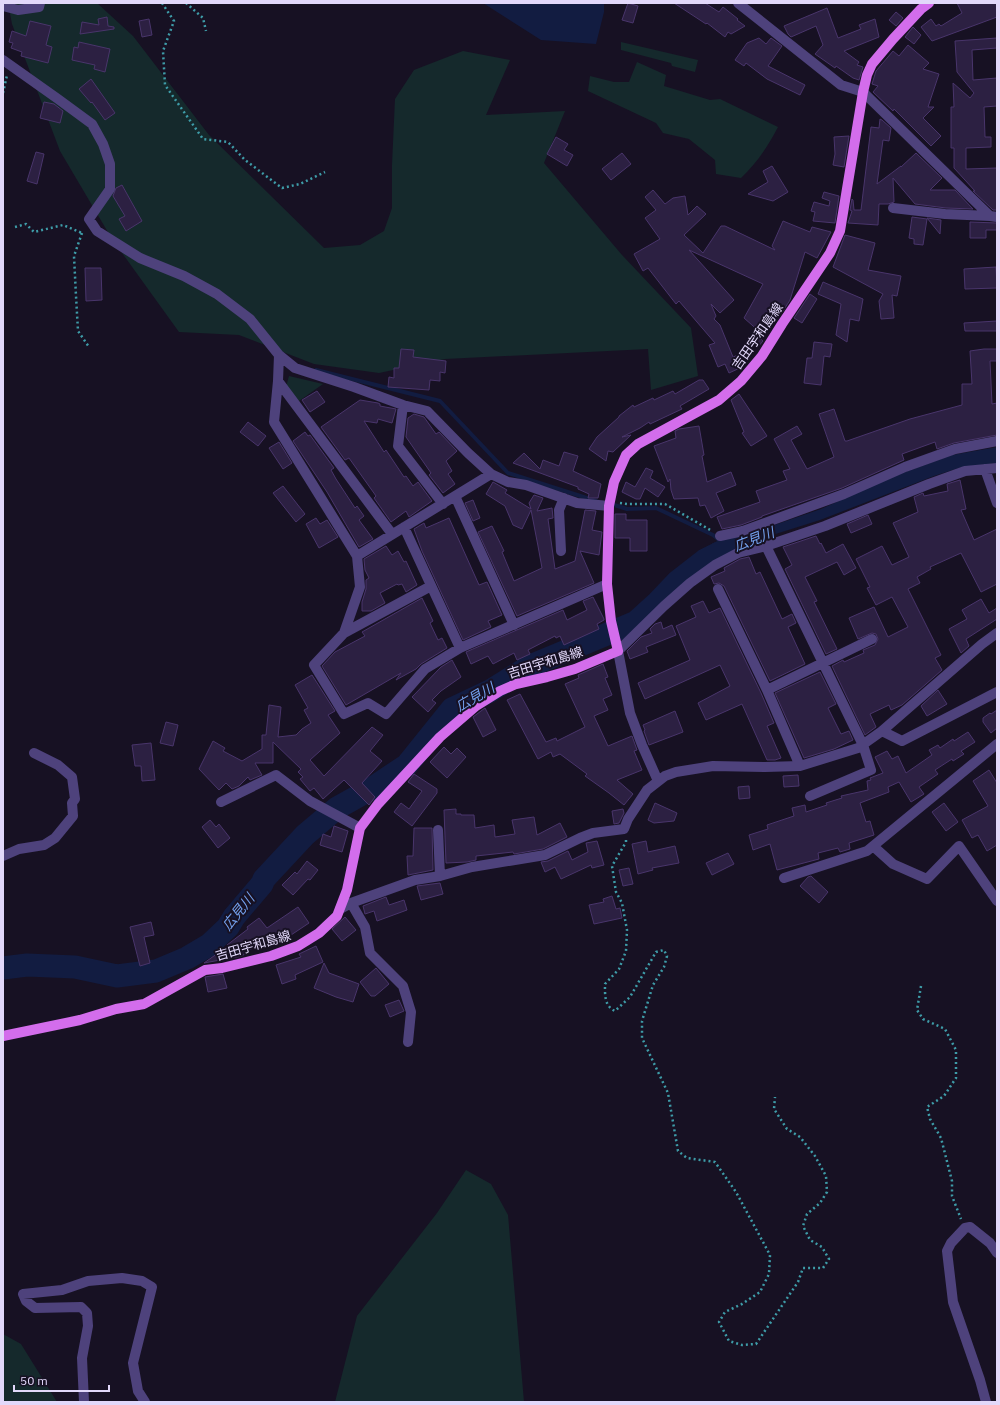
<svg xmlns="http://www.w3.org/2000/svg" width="1000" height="1405" viewBox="0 0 1000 1405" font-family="'IBM Plex Sans','Noto Sans JP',sans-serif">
  <rect width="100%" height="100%" fill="#171123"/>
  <!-- green -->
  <path fill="#15292c" d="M8,3H97L133,36L209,135L324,248L360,245L384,231L392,208V165L395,99L414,70L463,51L510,60L486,115L565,111L544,163L622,255L691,328L698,376L651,390L648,349L445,359L379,373L314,364L239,335L179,332L112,239L60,151L12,24Z
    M621,42L698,60L695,72L672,66L671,63L621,50Z
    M637,62L666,75L664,86L710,100L720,99L778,127C768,146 757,163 741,178L716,174L715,160L689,139L663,133L656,123L588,91L590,76L614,82H629Z
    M289,376L323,384L299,401L286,387Z
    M466,1170L491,1184L508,1215L524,1402H335L357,1316L437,1213Z
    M3,1334L21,1344L57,1402H3Z"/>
  <!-- water -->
  <path fill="#121c41" d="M483,3H604V12L596,44L541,40Z
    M997,447V463L962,467L934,476L820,520L741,545L711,562L702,553L713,543L731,540L821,509L894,476L952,455Z"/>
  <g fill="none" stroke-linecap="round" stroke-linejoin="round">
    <!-- stream -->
    <path stroke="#121c41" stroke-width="4" d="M316,370L440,401L508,473L596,501
      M611,504L627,509L656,508L713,535L719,540"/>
    <!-- river -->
    <path stroke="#121c41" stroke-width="23" d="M3,968L27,965L75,967L117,976L156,971L187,958L209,945L228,927L234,917L262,884L264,879L305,835L337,808L371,789L407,765L452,709L490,691L530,666L636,622L658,602L678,581L705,560L735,545"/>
  </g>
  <!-- building -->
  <path fill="#2c2042" stroke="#49356b" d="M628,3L638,6L633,23L622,20Z
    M674,3H705L719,12L723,7L738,19L737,20L745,26L731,34L728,32L725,37L707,23L706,24Z
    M957,3H997V17L932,41L921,27L931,19L936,26L939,24L941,26L962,13Z
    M827,8L838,38L861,29L859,25L875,19L879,37L844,51L859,62L857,65L863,67L859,80L853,78L836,66L835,68L815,54L823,45L816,26L791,37L788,34L784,26Z
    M896,12L903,18L896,26L889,20Z
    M107,17L108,26L114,27V29L80,34L82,22L99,25L98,19Z
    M149,19L152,35L142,37L139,21Z
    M30,21L51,26L46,45L52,47L48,63L21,56L22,52L11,48L13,43L9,42L12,31L26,36Z
    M913,27L921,35L914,44L905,37Z
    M759,38L766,44L771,38L782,46L768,66L805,85L800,95L767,79L746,63L744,66L735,60L747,43Z
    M997,38V48L972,50L973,80L997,78V106L984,107L985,137H991V147L966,148V169L997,168V210H993L973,191H975L954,168V148H951V107H954L953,83L970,98L974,93L957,72L955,41Z
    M79,42L110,49L105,72L94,69L95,65L72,60L74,47L78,48Z
    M908,45L929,63L923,69L939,74L928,107H934L923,118L941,136L931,146L894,109L893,111L873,92L878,86L872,84L876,71L893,51L899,56Z
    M91,79L115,113L105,120L92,102L91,103L79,89Z
    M44,102L54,104L63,111L60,123L40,118Z
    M880,119L882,120L891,128L889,141L883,140L877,184L901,166V167L916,153L942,178L930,190H955L973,209L946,208L915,204L893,178L894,202L888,204H879L878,225L848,223L852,211L850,210L852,199L853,200L854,210H861L871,127L879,128Z
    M849,136L844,167L833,165L835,154L834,137Z
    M556,137L568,144L564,150L573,155L567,166L547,154Z
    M36,152L44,154L37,184L27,181Z
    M622,153L631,164L611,180L602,169Z
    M772,166L788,192L773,201L748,194L768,182L763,171Z
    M122,185L142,221L126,231L119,219L125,216L113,196L116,188Z
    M653,190L665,204L673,198L685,196L688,215L697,206L706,214L684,235L703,253L721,226H725L775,250L772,246L783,221L810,232L812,227L831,232L817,258L805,252L790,300L783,311L782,310L761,333L744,318L763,284L689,250L734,300L720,313L711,304L716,316L714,319L720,325L733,357L738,355L742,367L729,373L725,364L718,367L709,345L715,343L679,301L676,304L648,268L643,271L634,254L660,239L645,218L656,210L645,197Z
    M824,192L839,196L835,223L813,221L815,212L811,211L814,202L829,206L830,201L822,198Z
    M912,217L927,219L923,245L914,244V239L909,238Z
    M927,218L941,220L940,234Z
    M970,222L997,223V230H986V238H970Z
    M845,235L875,243L868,270L901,276L897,296L892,295L894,318L881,319L879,301L883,294L833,267Z
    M996,267L997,288L965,289L964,269Z
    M85,268H101L102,300L86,301Z
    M823,282L863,299L859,321L850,319L847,342L836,335L841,304L818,294Z
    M810,294L817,299L802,323L794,318Z
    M997,321V331H965L964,323Z
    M754,332L763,341L757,348L747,339Z
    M814,342L832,344L830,357L824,356L821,385L804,383L807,358H812Z
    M401,349L414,350L413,357L446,361L445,373L440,372V381L430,380L429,390L388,387L389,377L394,378V368H399Z
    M984,349H997V361H990L992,404L997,403V435L954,443L937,449L935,442L902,454L904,460L842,488L762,516V517L741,525L722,529L717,517L760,502L756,491L787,480L783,471L790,469L774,439L797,426L802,434L791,440L807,469L834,457L819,414L834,409L845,441H847L910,419L962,405V384H972L970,351Z
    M699,380H703L709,389L680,406L682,409L650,424L649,422L640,428L622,437L631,435L613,452L608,451L606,461L589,449L597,437L619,417V416L633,405L634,407L653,398L654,400L673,391L675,394Z
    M317,391L325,402L310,412L302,400Z
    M739,394L767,436L751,446L742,433L744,432L731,400Z
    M360,400L378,403L380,404V406L396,409L392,423L378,419L377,423L364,421L384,452L386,450L404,477L406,476L413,486L418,482L432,501L409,517L406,511L391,522L374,498L376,496L349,458L345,460L321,427Z
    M414,414L424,417L436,434L439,432L457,451L446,461L452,471L448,474L455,484L443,493L429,475L431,473L406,437L408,418Z
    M248,422L266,436L258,446L240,432Z
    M699,426L704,455L702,456L707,482L731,472L736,485L716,493L724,511L711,518L705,505L700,506L698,498L674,499L671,490L670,479L668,482L654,446L676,438L675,431L679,429Z
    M305,432L308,436L310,435L334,468L331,470L336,479L355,508L357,506L364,516L359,520L373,539L359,547L327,492L293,441Z
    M279,442L292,463L283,469L269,448Z
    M564,452L578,456L573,471L601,484L598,498H588L589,494L578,489V487L513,463L524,453L540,469L543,460L559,466Z
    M646,468L653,471L650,478L665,487L658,497L645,488L640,499H636L622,492L626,482L635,487Z
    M960,480L966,509L961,510L974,540L997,529V584L981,592L961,553L930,567L931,569L917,577L920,583L908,589L941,655L935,658L942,670L902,705L891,710L889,705L870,714L876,727L865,735L832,666L843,660L844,662L864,653L863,650L875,645L878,639L876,634L872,633L858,639L849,618L874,607L888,637L908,627L892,597L876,605L867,588L870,587L856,559L882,546L892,565L909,557L893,523L918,512L914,497L923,493L924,496L948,491L947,484Z
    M493,482L507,490L505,493L531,509L529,503L534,495L543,498L537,511L552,508L553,518L548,519L555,569L575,561L585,510L596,511L592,530L602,532L599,555L580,551L594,583L517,616L478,532L492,526L504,551L502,552L514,581L542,568L538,546L531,510L522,529L513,525L505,506L486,494Z
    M283,486L305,514L296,522L273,493Z
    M473,500L480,518L473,521L465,503Z
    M615,514H626V520H647V551H630V538H615Z
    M868,515L872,524L851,533L847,524Z
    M316,518L320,524L327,520L338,537L319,548L306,524Z
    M449,518L479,585L487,582L502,615L488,621L491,627L463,640L422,551L414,529L424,523L426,528Z
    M816,536L820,544L821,543L826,553L843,544L856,568L844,575L837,562L805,577L817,601L814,602L837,649L826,654L785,569L792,565L783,547Z
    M386,546L392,555L398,551L404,562L406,561L417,585L406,592L402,584L398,585L397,584L380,593L385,603L371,611H362V602L366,589V580L369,578L365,570L364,559Z
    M749,557L756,574L760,572L782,619L792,614L796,623L788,627L805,664L770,681L724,586L719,583L714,584L711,577L725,571L724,568L740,559Z
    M593,597L604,619V620L597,624L599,629L564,645L560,636L556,638L555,636L528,650L530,654L517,660L514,653L493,664L488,656L471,664L466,652L563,610L567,620L587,610L583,601Z
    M422,598L433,621L430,623L438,640L442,638L447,648L421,664L416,669L396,680L401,673L346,705L322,666L335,652L365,636L362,632Z
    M981,599L989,613L997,608V619L966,639L969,646L961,653L949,629L967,619L962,610Z
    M703,601L709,613L720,608L761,693L774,723L767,726L781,758L775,760H767L742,704L706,720L698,703L730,686L720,665L645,699L638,683L690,660L676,626L696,617L691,606Z
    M661,622L663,629L672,625L676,635L646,647L648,652L630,659L627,651L641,637L652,633L650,629L655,624Z
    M452,660L461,677L441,691L432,700L436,703L428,712L412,697L441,667Z
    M603,664L608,677L605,678L612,695L603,699L608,710L594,716L608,746L632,736L637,750L634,751L642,770L617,780L633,794L624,805L609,793L585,776L587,774L560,754L553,757L551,752L538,759L507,700L520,694L546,742L556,738L557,741L585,727L565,684L579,678L578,675Z
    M820,672L836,704L828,708L841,734L849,731L853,740L834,749L804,758L775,693Z
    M312,675L335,711L328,715L340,733L310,760L324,776L372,727L383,735L370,751L382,761L362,783L375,797L369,805L344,780L323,799L314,788L310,791L300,779L303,777L298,772L301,769L273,742V763H255L262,775L250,780L248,777L239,786L232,789L226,783L219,790L199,769L213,741L225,748L223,751L242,761L262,749V735H266L269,705L281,707L278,737L296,735L302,729L311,723L304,710L308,708L295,685Z
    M938,690L947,704L927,716L921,706Z
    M485,708L496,730L483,737L473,717Z
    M997,710V728L991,733L983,722V718L990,713L991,714Z
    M675,711L683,732L649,745L644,731L645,730L643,725Z
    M166,722L178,725L173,746L160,743Z
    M968,732L975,742L961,751L964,754L953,761L952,759L935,770L938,774L919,787L924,794L911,802L899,782L888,787L889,792L860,803L866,822L870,821L874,835L849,843L850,849L840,852L838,848L818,853L819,859L777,870L770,844L753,850L749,835L768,829L767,825L794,816L792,808L805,805L806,812L827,805L826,803L842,798L841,796L868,790L867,781L871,780L870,778L883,773L875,757L887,751L892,759L898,756L906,773L932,755L929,750L938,745L940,748L953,739L954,741Z
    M151,743L155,780L142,781L141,766H135L132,745Z
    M444,747L451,754L457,748L466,757L447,778L430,762Z
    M989,770L997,783V845L987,851L978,835L972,838L962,820L988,806L973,781Z
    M414,774L437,789V793L412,826L394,812L401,803L409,809L422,791L408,782Z
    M798,775L799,786L784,787L783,776Z
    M749,786L750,798L739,799L738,787Z
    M655,803L677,813L674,821L654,823L648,820Z
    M944,803L958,822L946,831L932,812Z
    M456,809V814H461V815H474L475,828L494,825L495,837L515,834L512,820L534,817L537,835L560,823L567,837L543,849L514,854L513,852L476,856V860L467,862L446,863L444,810Z
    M623,809L624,813L619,823L614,824L612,811Z
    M210,820L216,827L219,824L230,838L218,848L202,827Z
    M334,826L348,831L342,852L320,845L323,834L331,837Z
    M414,828H432L433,870L408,875L407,856H413Z
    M597,841L604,865L592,868L591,865L561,879L555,867L545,872L541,862L548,861L568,851L572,860L588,852L586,843Z
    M646,841L648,852L675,846L679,863L652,868L653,870L638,874L632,844Z
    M728,853L734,864L712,875L706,863Z
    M307,861L318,870L310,880L308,879L293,895L282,885L295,872L297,874Z
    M629,868L633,884L623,886L619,870Z
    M811,876L828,892L819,903L800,886L808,877Z
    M440,883L443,894L421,900L417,886Z
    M612,896L616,909L620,908L622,918L594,924L589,905L604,902L603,899Z
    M386,897L389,905L404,900L407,910L377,921L374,911L365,914L363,906Z
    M298,907L309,923L291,935L288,930L277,937V936L262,947L259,943L242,956L204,963L228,946L227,945L248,929L247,927L259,918L267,928Z
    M345,917L356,930L342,941L332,929Z
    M151,922L154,935L144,937L150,963L140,966L130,927Z
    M316,946L323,962L295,975L296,979L282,984L276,965L301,957L299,954Z
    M324,963L329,973L359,984L353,1002L336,997L314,988Z
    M376,968L389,984L375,996H371L360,982Z
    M223,974L227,988L208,992L205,977Z
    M399,1000L404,1011L390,1017L385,1005Z"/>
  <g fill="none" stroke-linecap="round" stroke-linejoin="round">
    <!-- path -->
    <path stroke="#3e9ca8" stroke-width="2.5" stroke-dasharray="2 3" stroke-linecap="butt" d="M162,3L174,21L163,51L165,85L203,139L228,142L245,160L282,188L300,184L325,172
      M186,3L203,18L206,31
      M3,93L7,75
      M15,227L26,224L34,232L63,225L82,233
      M82,233L74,256L76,296L78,331L89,347
      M620,503L627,504H665L712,531
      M626,840V842L612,866L616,892L622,903L627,930L626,951L619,969L605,984C605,994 604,1006 615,1011L630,997L656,952L664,950L667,956L664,967L653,985L642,1021V1038L668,1093L678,1151L687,1158L715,1162L736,1192L770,1255L769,1274L760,1292L742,1304L725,1312L719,1322L729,1341L742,1345L756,1344L798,1282L803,1268H823L829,1259L822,1247L810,1240L803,1226L807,1214L820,1203L827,1192L826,1176L815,1156L800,1137L787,1129L774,1109L775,1097
      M921,986L917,1010L923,1019L945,1029L956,1050V1078L944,1096L927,1107L930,1119L941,1138L952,1181V1196L961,1219"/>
    <!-- minor -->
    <path stroke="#4e427c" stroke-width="10" d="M738,3L841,85L863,92L990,216L997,217
      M3,6L18,10L39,7L40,3
      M3,60L58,99L92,124L103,144L110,164V189L89,219L97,231L140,258L184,276L217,294L250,319L279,355L295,368L354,387L403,405L427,411L468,453L491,474L508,482L526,485L577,503L609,506
      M893,208L945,214L990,216
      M279,355L278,381L274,422L357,556L360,587L344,633L314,665L344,714L368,703L386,714L425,669L460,648L607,584
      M278,381L392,534
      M403,405L398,446L443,504
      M985,469L997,503
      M455,496L514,625
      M404,527L460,648
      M720,536L743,531L844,494L905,467L955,449L997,441
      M766,546L863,745L871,770L810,796
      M561,551L559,510L564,498
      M357,556L491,474
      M718,589L767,690L800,766
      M344,633L431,586
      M767,690L872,639
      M882,731L902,741L997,692
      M658,781L642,745L630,713L618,651L664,606L690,583L715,565L738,553L766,546L825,526L929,484L965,471L997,468
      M221,802L276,775L310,801L360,828
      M438,830L440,876
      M873,846L893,864L927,879L959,846L997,901
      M3,856L19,849L44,845L55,838L73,816L72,803L75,799L72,777L58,765L34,753
      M784,878L867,851L997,744
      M351,903L365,927L370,953L403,986L411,1012L408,1042
      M340,909L351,903L415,880L440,876L472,867L545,855L580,838L593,833L624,829L628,819L647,790L665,776L676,772L713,766L765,767L800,766L858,748L882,731L982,644L997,633
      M84,1402L82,1358L88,1326L87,1313L81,1307L35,1308L26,1301L23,1294L62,1290L88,1281L122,1278L142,1281L152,1287L133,1363L138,1391L145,1402
      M986,1402L980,1380L953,1302L947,1251L951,1243L965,1228L970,1227L990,1243L997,1253"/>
    <!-- major -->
    <path stroke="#d36dec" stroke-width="10" d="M3,1036L80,1020L116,1009L144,1004L205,970L222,968L271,956L298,946L319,933L337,916L347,890L360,828L378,804L440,737L476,706L500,691L516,684L547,677L575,669L618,651L611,621L607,584L609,506L614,482L626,455L638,444L719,400L741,381L762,356L782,324L830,253L840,231L863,92L867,75L872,64L893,39L921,9L929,3"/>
  </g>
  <g text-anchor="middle" stroke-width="4" stroke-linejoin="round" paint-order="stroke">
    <!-- street labels -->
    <g font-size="13" fill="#e2d8fa" stroke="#171123">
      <text transform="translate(757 336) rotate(-55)" y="5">吉田宇和島線</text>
      <text transform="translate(545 662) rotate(-17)" y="5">吉田宇和島線</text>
      <text transform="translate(253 945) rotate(-16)" y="5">吉田宇和島線</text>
    </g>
    <!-- water labels -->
    <g font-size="14" font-style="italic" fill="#73a0ed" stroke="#171123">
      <text transform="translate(754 539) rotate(-21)" y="5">広見川</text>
      <text transform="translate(475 697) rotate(-30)" y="5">広見川</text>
      <text transform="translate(238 912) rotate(-51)" y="5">広見川</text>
    </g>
  </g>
  <!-- border -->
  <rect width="1000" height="1405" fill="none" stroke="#e2d8fa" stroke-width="8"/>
  <!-- scale -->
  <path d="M14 1385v6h95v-6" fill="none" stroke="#e2d8fa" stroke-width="2"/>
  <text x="20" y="1385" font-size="12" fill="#e2d8fa" stroke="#171123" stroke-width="3" paint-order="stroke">50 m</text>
</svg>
